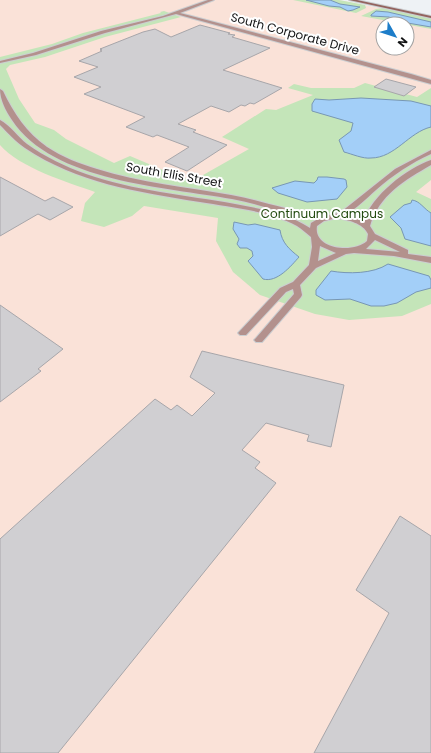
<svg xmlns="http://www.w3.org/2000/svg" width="431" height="753" viewBox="0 0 431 753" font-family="Poppins,sans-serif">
  <rect width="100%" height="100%" fill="#eef2f5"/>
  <!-- commercial -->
  <path fill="#fae2d8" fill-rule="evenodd" d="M0,0H339L431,18V753H0ZM383,24H407V48H383Z"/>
  <!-- green -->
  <path fill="#c4e5b9" d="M293,0H339L365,5L366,8L356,13Z
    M383,8L431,18V29L361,16L376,9Z
    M164,11L181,17L105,37L45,57L10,65L6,69L19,99L35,123L54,130L66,139L114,163L130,156L182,178L196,179L249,149L222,137L266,109L276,110L313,95L288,88L294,84L311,88H354L365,83L417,97L431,88V180L416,192L431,199V304L402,316L349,320L315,314L260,295L233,272L216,241L218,218L144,206L132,216L104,227L81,221L85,203L95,192C67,182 20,168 0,145V57L52,44L83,33L161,13L160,12Z"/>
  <!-- water -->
  <path fill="#a3cff8" stroke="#7897b4" d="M306,0H330L340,4L360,7L353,10L348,11L340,7L329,6Z
    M376,11L388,12L431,22V27L390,20L391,18L389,17L371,16V15Z
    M361,98L411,101L431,106V127C409,132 395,158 371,158C363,159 352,154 344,152L339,140L351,131L353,123L312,111V104L315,99L329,100Z
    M318,177H327L344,179L346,180L347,187L337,199L307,202L278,193L272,188L295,181L314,183L317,180Z
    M412,200C420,201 424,209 431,213V246L405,239L401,228L390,217L404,205L411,203Z
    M234,222L248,225L255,224L280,230C282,243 289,249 299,257C291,266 277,283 263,279L248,261L253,256L252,251L247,248H240L237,244L239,239L233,229Z
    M388,264L429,276L431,280V288L416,292L397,303L384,306H371L350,299L325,300L316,295V290L331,271C348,274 373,274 388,264Z"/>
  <!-- building -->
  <path fill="#d0cfd2" stroke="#a7a6aa" d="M200,25L230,33L228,34L235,35L232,37L270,48L223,70L282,88L254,104L250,103L245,106L241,105L229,112L211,106L178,124L196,130L193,132L227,145L187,171L165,162L189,147L157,135L153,137L126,127L145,117L84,94L101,87L74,77L98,67L79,61L102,51L100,50L102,49H100L143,32L155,29L171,37Z
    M386,79L416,87L404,96L374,87Z
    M0,177L45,201L53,197L73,207L50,220L38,214L0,236Z
    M0,305L63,349L38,369L41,371L0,402Z
    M202,351L344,385L331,447L307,441L309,435L266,423L242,450L260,462L255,468L276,483L58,753H0V539L155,399L171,410L177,405L192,416L215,393L190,377Z
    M400,516L431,536V753H314L389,613L356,590Z"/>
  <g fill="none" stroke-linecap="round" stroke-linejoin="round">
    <!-- minor casing -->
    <g stroke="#cbced1" stroke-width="2">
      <path id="minor" d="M208,0H214L180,13L411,74L431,80V84L176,14L105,33L36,55L0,63V61L33,53L101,31L163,16Z
        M0,89L3,91C14,114 26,132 47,147C62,157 80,164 97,169C140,183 187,187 231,195C259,200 286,210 314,214C324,215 332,216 341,212L395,169L431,150V154C411,163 393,175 376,190C366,199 357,208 345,215L364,221C371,196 407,168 431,160V165C405,180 379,195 370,226L375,234L408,250V254L431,257V263L394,256L354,253L346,254L316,268L300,285L302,295L301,297L262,342H256L254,340L256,338L294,294L293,289L286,292L246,335H240L238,333L280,288L293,282L309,265L312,247L311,237C306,233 302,229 297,226C270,211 230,207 200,202C138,192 77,183 25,148C16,142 8,133 0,125V120C10,125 18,137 27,144C45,157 66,167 86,174C134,191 186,195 235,204C261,209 288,213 310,228L311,223L318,219C288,216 261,204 232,199C166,187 53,182 12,120C6,111 0,100 0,89ZM337,218C348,220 363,223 368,234L367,241C353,254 313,249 317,226L324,221ZM375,240L400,252L366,249ZM320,246L336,253L318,261Z"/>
    </g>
    <!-- secondary casing -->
    <g stroke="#cbced1" stroke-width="2">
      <path id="secondary" d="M349,0H357L431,16V18Z"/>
    </g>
    <!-- minor -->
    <use href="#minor" fill="#b3918d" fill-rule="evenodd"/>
    <!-- secondary -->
    <use href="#secondary" fill="#93635e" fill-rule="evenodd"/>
  </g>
  <g text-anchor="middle" stroke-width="4" stroke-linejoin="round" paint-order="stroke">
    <!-- far-street labels -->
    <g font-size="12" fill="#131415" stroke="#fff">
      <text transform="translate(295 34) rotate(15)" y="4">South Corporate Drive</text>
      <text transform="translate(174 175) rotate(10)" y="4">South Ellis Street</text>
    </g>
    <!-- far-park labels -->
    <g font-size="12" fill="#224a0f" stroke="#fff">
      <text x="322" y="218">Continuum Campus</text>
    </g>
  </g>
  <!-- north arrow -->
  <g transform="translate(395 36) rotate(129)"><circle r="19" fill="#ffffff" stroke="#a1a1a1"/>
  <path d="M0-3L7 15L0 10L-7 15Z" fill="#1d7dc9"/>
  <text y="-6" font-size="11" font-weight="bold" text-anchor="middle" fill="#131415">N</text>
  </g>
</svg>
